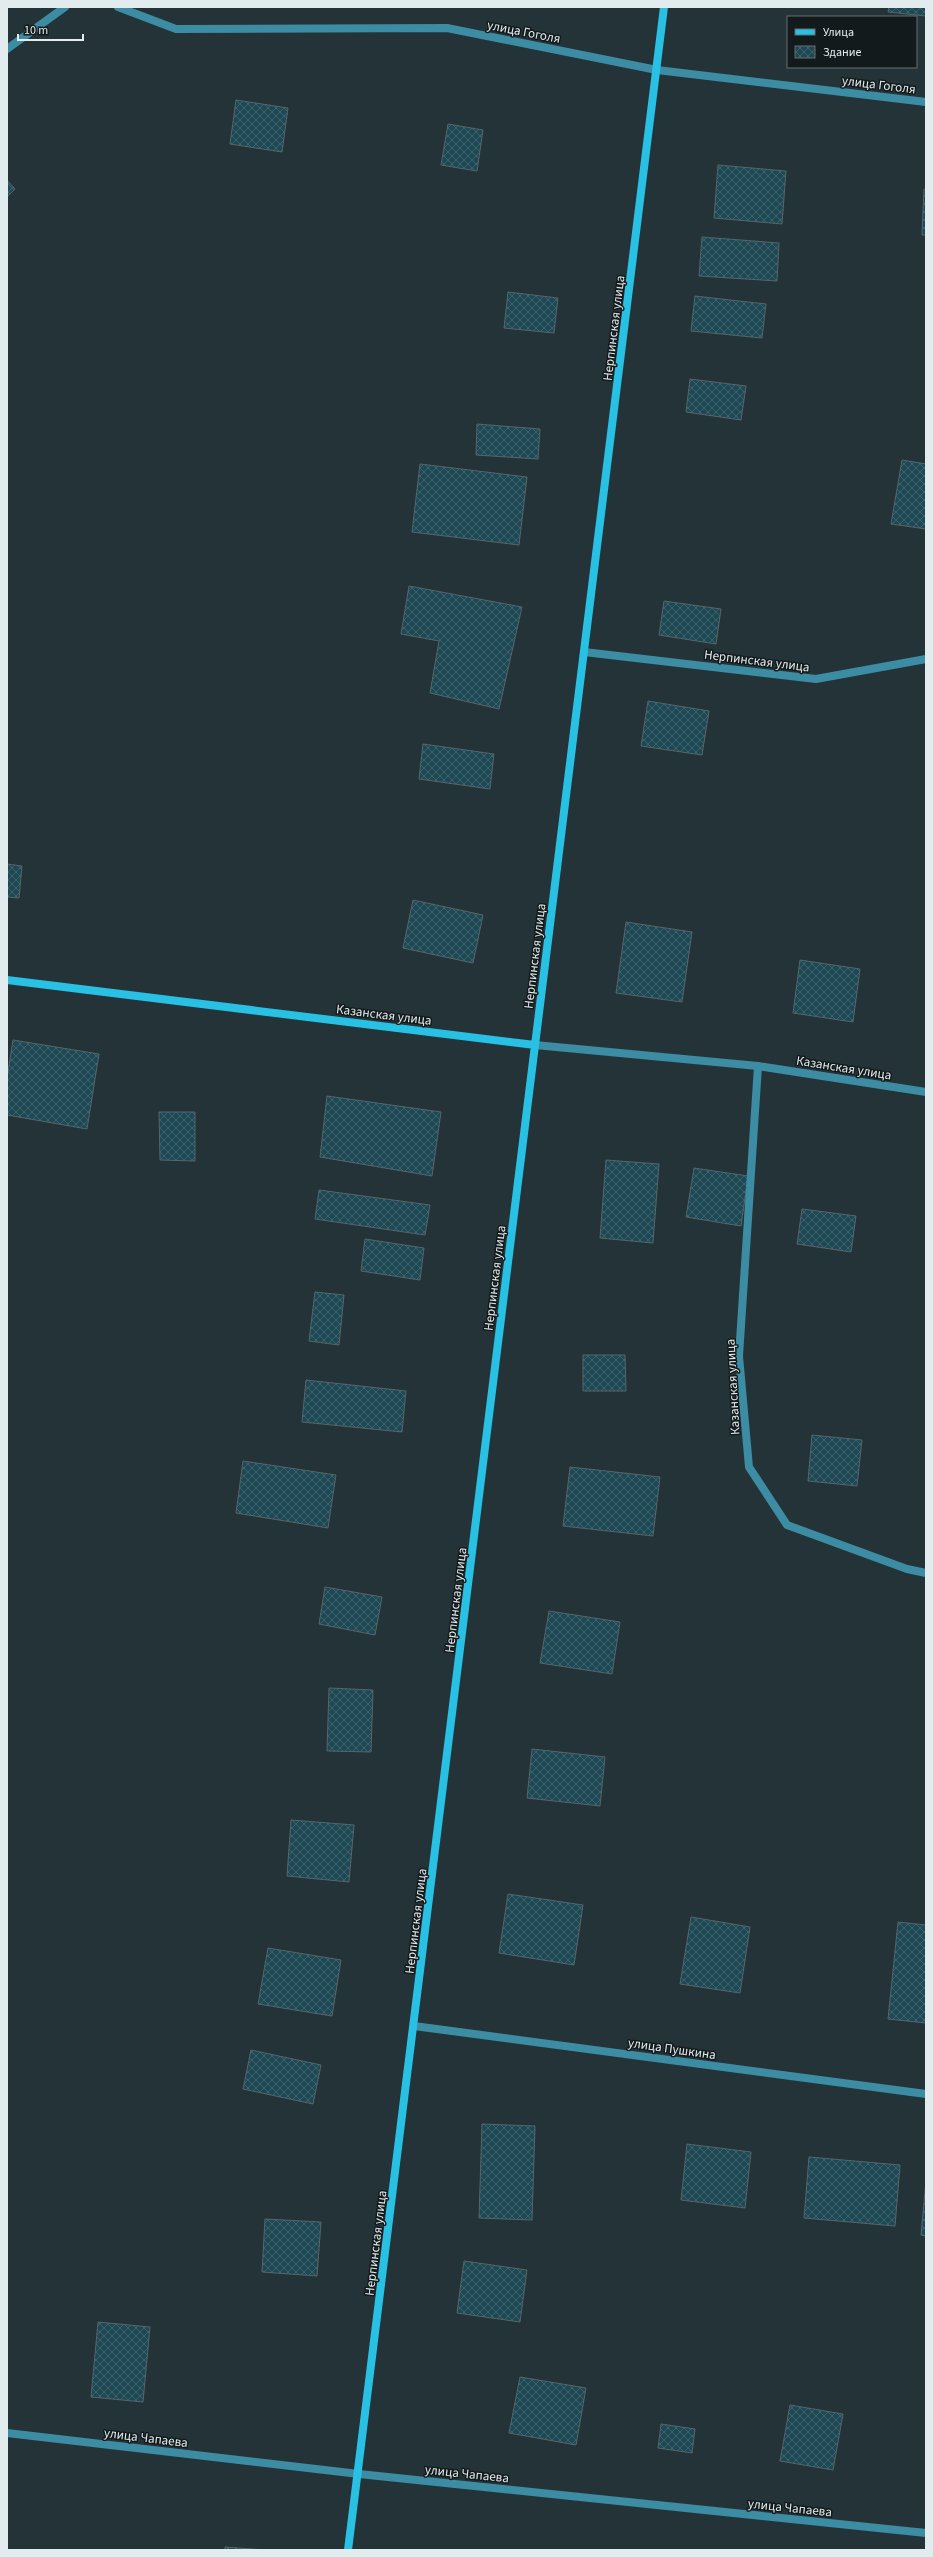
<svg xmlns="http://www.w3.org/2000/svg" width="933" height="2557" viewBox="0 0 933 2557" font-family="'Source Sans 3',sans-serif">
  <defs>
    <pattern id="building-cross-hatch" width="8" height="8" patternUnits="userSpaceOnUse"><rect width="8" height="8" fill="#1d4854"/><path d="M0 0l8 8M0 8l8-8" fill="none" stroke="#3e636d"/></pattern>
  </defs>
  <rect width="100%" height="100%" fill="#243338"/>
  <!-- building -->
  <path fill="url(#building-cross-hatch)" stroke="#55666b" d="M889,7H926V16L888,12Z
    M236,100L288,108L282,152L230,144Z
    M448,124L483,130L477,171L441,165Z
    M718,165L786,171L782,224L714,218Z
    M7,180L15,189L7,197Z
    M924,189H926V235H922Z
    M702,237L779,243L777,281L699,276Z
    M508,292L558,298L554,333L504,328Z
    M695,296L766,304L762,338L691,331Z
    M690,379L746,386L741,420L686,412Z
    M477,424L540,429L538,459L476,455Z
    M902,460L926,464V529L891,524Z
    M420,464L527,477L519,545L412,532Z
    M409,586L522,607L499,709L430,693L439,641L401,634Z
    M664,601L721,609L716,644L659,635Z
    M648,701L709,711L702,755L641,746Z
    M423,744L494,754L490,789L419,779Z
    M7,864L22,866L19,898L7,897Z
    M413,900L483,915L473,963L403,948Z
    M626,922L692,932L682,1002L616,993Z
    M800,960L860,969L853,1022L793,1013Z
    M13,1040L99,1054L87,1129L7,1115V1078Z
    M327,1096L441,1112L432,1176L320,1157Z
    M159,1112H195V1161L160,1160Z
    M606,1160L659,1164L653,1243L600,1238Z
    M694,1168L748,1176L741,1226L686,1217Z
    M319,1190L430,1205L425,1235L315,1219Z
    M802,1209L856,1216L851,1252L797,1244Z
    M365,1239L424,1248L420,1280L361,1271Z
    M315,1292L344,1295L339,1345L309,1341Z
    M583,1355H625L626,1391H583Z
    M306,1380L406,1391L402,1432L302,1422Z
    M812,1435L862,1440L857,1486L808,1481Z
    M243,1461L336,1475L328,1528L236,1513Z
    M570,1467L660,1477L653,1536L563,1526Z
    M325,1587L382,1597L375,1635L319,1624Z
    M549,1611L620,1622L612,1674L540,1663Z
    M329,1688L373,1690L371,1752L327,1751Z
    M532,1749L605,1757L600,1806L527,1798Z
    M291,1820L354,1825L349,1882L287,1876Z
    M508,1894L583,1905L574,1965L499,1953Z
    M691,1917L750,1927L740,1993L680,1984Z
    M898,1922L926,1925V2023L888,2019Z
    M268,1948L341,1960L332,2016L258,2004Z
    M251,2050L321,2065L313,2104L243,2089Z
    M482,2124L535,2126L532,2220L479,2218Z
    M687,2144L751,2152L745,2208L681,2200Z
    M809,2157L900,2165L895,2226L804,2218Z
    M926,2181V2236L921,2235Z
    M265,2219L321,2222L317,2276L262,2272Z
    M464,2261L527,2270L520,2322L457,2313Z
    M98,2322L150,2327L143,2402L91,2397Z
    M520,2377L586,2388L576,2445L509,2433Z
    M790,2405L843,2414L833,2470L780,2461Z
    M661,2424L695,2429L692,2453L658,2448Z
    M225,2547L265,2550H225Z"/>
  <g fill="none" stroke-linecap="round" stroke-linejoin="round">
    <!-- minor -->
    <path stroke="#3c8da3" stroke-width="8" d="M118,7L176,29L447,28L657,70L926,102
      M7,49L65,7
      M584,652L816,679L926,659
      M535,1045L758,1066L926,1092
      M758,1066L739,1356L749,1467L787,1525L907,1569L926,1573
      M414,2026L926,2094
      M7,2433L359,2474L926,2533"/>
    <!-- secondary -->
    <path stroke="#28c1e4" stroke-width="8" d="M7,980L535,1045
      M348,2550L664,7"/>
  </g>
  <g text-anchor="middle" stroke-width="3" stroke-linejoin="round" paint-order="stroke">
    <!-- street labels -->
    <g font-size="13" fill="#e2ebee" stroke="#131a1c">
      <text transform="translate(524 31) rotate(11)" y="5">улица Гоголя</text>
      <text transform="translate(879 84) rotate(7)" y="5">улица Гоголя</text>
      <text transform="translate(613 328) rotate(-83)" y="5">Нерпинская улица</text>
      <text transform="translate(757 660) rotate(7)" y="5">Нерпинская улица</text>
      <text transform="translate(534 956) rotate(-83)" y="5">Нерпинская улица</text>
      <text transform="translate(384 1014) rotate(7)" y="5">Казанская улица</text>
      <text transform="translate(844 1067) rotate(9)" y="5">Казанская улица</text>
      <text transform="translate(494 1278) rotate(-83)" y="5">Нерпинская улица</text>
      <text transform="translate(732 1387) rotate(-93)" y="5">Казанская улица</text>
      <text transform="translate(455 1600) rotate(-83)" y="5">Нерпинская улица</text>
      <text transform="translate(415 1921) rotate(-83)" y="5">Нерпинская улица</text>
      <text transform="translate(672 2048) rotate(8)" y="5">улица Пушкина</text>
      <text transform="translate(375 2243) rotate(-83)" y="5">Нерпинская улица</text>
      <text transform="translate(146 2437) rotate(7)" y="5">улица Чапаева</text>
      <text transform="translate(467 2473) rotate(6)" y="5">улица Чапаева</text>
      <text transform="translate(790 2507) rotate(6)" y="5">улица Чапаева</text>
    </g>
  </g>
  <!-- border -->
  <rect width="933" height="2557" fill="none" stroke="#e2ebee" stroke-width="16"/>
  <!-- legend -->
  <rect x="787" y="16" width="130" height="52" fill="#131a1c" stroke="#666e70"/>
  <rect x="795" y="29" width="20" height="6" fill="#28c1e4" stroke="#666e70"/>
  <text x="823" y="36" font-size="12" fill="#e2ebee">Улица</text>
  <rect x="795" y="46" width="20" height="12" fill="url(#building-cross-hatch)" stroke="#666e70"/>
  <text x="823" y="56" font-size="12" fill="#e2ebee">Здание</text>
  <!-- scale -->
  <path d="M18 34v6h65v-6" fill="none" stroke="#e2ebee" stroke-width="2"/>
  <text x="24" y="34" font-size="12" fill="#e2ebee" stroke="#131a1c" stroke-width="3" paint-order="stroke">10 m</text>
</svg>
